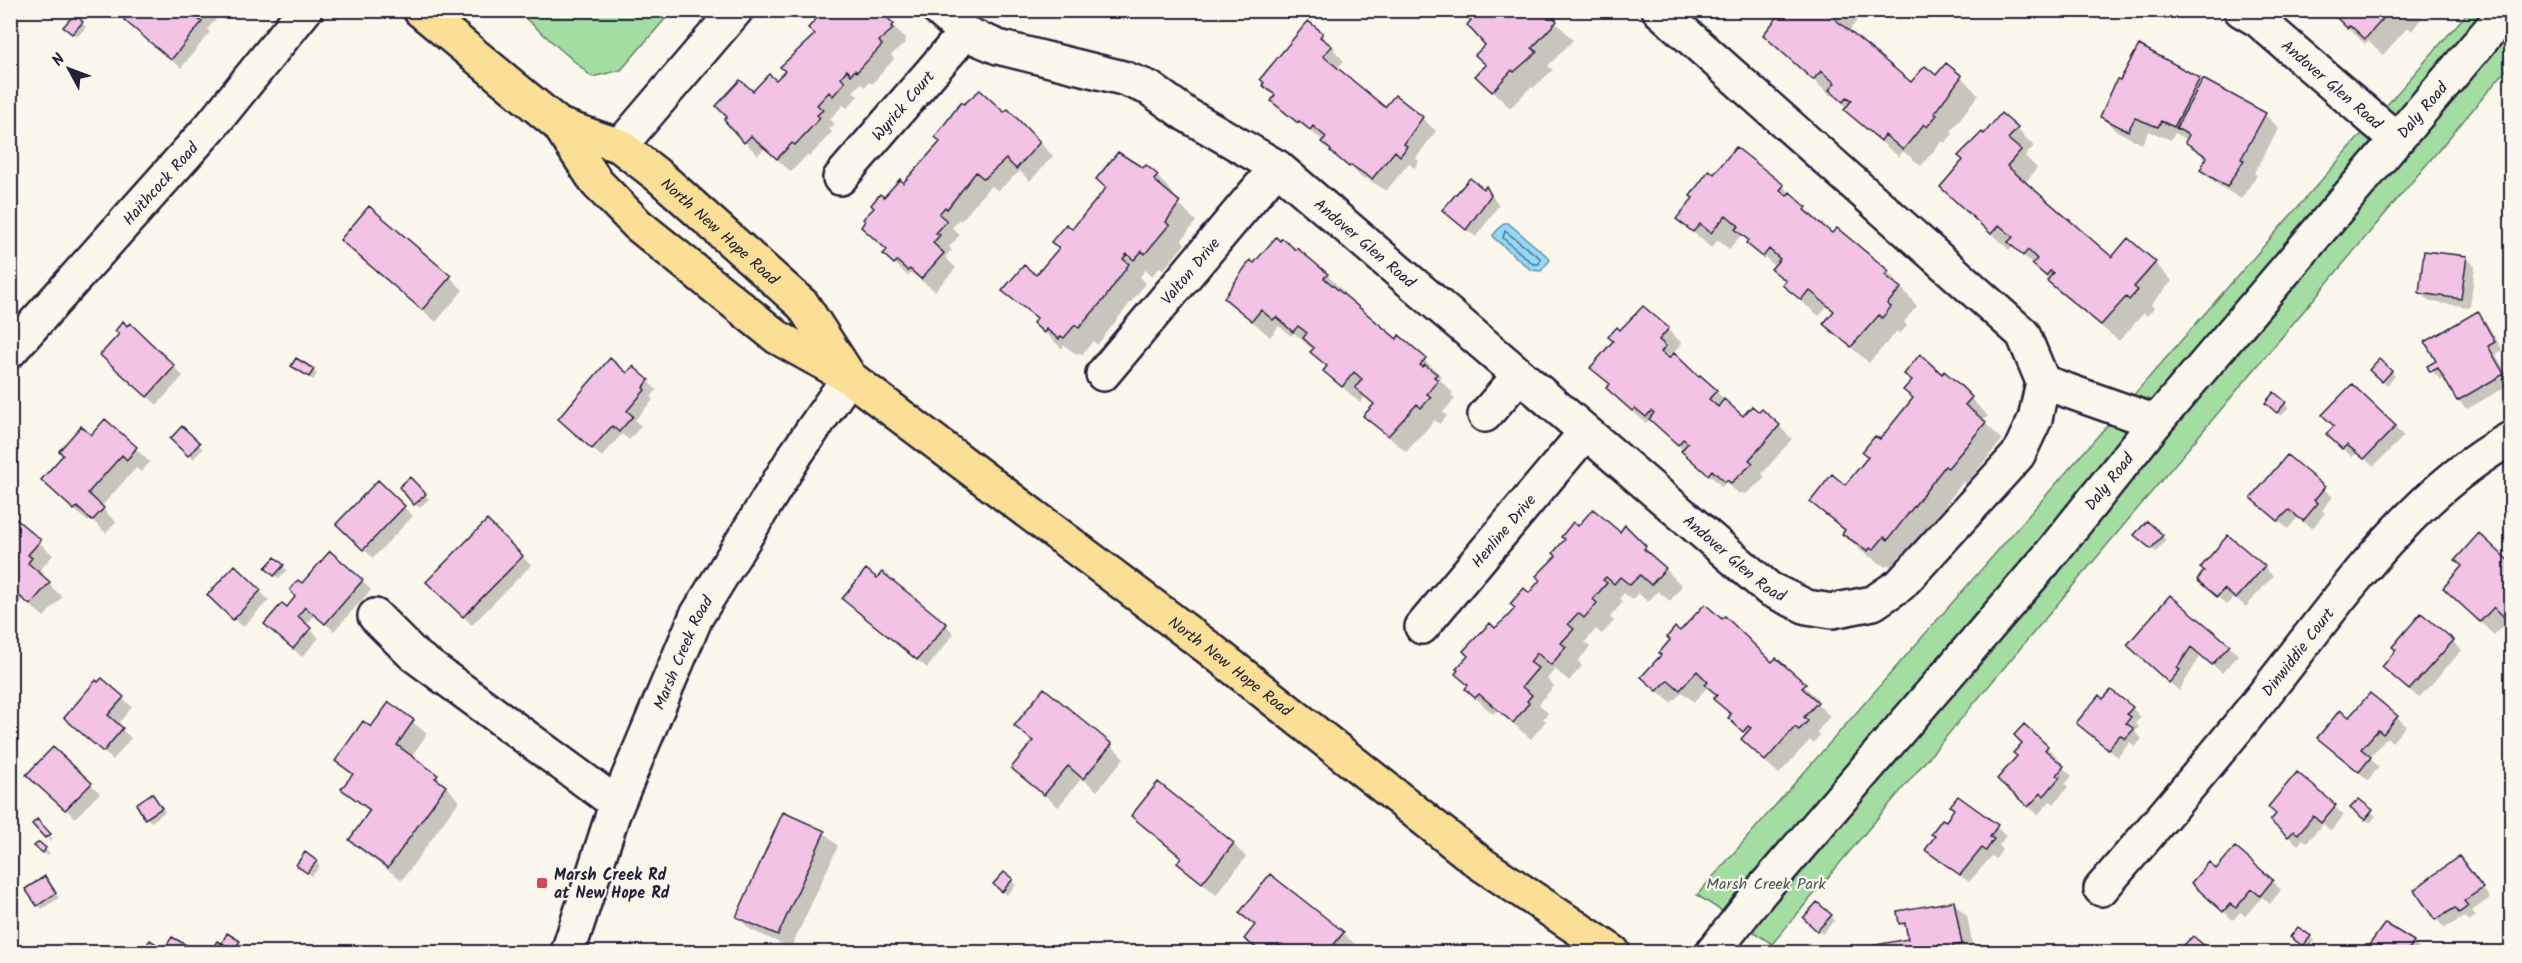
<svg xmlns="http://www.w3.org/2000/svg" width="2522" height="963" viewBox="0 0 2522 963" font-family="Kalam,sans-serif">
  <rect width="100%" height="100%" fill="#fbf7ec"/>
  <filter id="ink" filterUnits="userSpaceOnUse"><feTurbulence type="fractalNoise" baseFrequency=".0167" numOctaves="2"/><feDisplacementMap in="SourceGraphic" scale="12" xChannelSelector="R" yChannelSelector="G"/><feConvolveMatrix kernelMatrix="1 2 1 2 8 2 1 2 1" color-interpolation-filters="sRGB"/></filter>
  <g filter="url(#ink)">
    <!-- green -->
    <path fill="#a4dda2" stroke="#63806e" stroke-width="1.5" d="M517,11H672L621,70L592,77Z
      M2469,11H2511V64L1772,944L1697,895Z"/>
    <!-- water -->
    <path fill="#94d9f6" stroke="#6690ab" stroke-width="1.5" d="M1504,223H1508L1548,257L1550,260L1541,271L1531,270L1494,238L1493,235Z"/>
    <!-- shadow -->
    <path fill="#0003" d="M206,10L216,20L207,29L210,32L181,68L135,29Z
      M820,10H882L879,13L906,38L905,43L891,55L894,59L872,84L869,82L865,87L861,83L853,92L858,96L847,108L843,105L830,119L835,124L829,129L832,132L809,157L807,155L791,172L765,148L758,155L745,142L753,94L776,82L816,34Z
      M1544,10L1573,40L1548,66L1553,70L1533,88L1531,87L1510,108L1477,76Z
      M1785,10H1858L1862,14L1848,32L1911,84L1936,77H1961L1978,95L1951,131L1953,134L1945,143L1942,141L1921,166L1903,151L1899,157L1863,127L1834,93L1831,96L1782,52Z
      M2330,10H2427L2412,31L2408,27L2383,55L2368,41L2365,44Z
      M75,16L86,27L77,37L66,26Z
      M1308,23L1335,48L1334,50L1344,61L1337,69L1385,109L1422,118L1436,131L1416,158L1419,161L1417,164L1414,168L1409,163L1386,191L1365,177L1363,179L1324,141L1286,114L1273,100L1276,97L1264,85Z
      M2139,47L2265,115L2279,128L2254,173L2257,175L2241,199L2215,183L2202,170L2207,160L2187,142L2188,140L2175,133L2171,140L2149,131L2142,144L2115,130L2102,116L2108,104L2106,102Z
      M979,92L1005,115L1008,111L1053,156L1030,181L1020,171L998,191L991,185L961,221L959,219L952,228L960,235L949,247L952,250L945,257L956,268L935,291L911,273L908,276L885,254L888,250L884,200L903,185L942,142L964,107Z
      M2017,129L2034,146L2025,156L2037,168L2025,183L2112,259L2155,263L2172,281L2151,305L2154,308L2147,316L2144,313L2119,341L2066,298L2013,245L2009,250L1959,204L1984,136Z
      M1736,149L1783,186L1823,225L1822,227L1888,272L1917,306L1904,322L1907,326L1900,334L1897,331L1869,363L1825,324L1835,313L1827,306L1819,316L1802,302L1784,285L1787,282L1775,267L1742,234L1729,249L1718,240L1711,248L1678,218Z
      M1157,176L1174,194L1171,197L1196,221L1182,240L1185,244L1163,270L1160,267L1152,276L1145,270L1140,277L1146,283L1097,345L1093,341L1082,355L1079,352L1077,355L1064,345L1062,349L1035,323L1038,320L1004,291L1036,277L1060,249L1053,242Z
      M1486,188L1499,205L1476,237L1453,219Z
      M356,253L450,277L463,290L436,322Z
      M2466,257L2475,266L2470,307L2430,302L2421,293Z
      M1254,265L1327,275L1344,292L1342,295L1397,341L1400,338L1442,376L1440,380L1453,393L1451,395L1455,399L1443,412L1447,416L1439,424L1435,420L1406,452L1365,416L1375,405L1365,396L1360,403L1325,371L1328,368L1312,352L1316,348L1313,345L1311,348L1294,333L1291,336L1279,326L1270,337L1226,298Z
      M1644,308L1682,343L1672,354L1699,379L1716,391L1743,418L1779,426L1792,439L1762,474L1765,478L1745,495L1741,492L1739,494L1726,482L1722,487L1660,428L1649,420L1646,423L1621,401L1610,385L1592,367L1620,332Z
      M2477,313L2486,322L2503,351L2496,355L2512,383L2467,409L2458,400L2445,377L2441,380L2432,371Z
      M111,363L174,367L183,376L157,405Z
      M293,366L313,370L317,374L313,380Z
      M634,368L657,390L651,397L653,400L635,420L641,426L629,440L622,434L602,457L569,428Z
      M2371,370L2391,372L2395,376L2387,385Z
      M1906,374L1942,376L1958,385L1988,416L1983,421L2002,440L1966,484L1963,482L1906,556L1902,553L1891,567L1888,564L1886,567L1861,551L1844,534L1846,532L1812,502L1845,487L1914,399L1905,390L1913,381Z
      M2352,386L2404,436L2374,466L2357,453L2352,457L2328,434L2336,426Z
      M2267,403L2285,404L2289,408L2281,416Z
      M105,421L150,462L141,472L136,468L101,507L116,522L106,533L91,519L88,522L56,493L65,455L91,437Z
      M182,428L203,449L193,459L172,438Z
      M2287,457L2333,497L2322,510L2325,513L2312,529L2298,517L2288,529L2262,507Z
      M410,479L429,499L419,508L401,487Z
      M378,483L413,516L373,558L338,524Z
      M1593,510L1620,534L1625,527L1682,586L1670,601L1658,591L1648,602L1638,593L1632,600L1624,593L1620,598L1623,602L1610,617L1614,621L1602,634L1596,629L1585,642L1590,647L1578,661L1582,666L1569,681L1555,669L1547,679L1554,686L1539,704L1548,713L1543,719L1546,721L1531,739L1497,710L1493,714L1484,706L1467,689L1470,686L1460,671L1529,595Z
      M10,516L53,555L41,569L44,573L41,576L62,597L44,617L23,599L10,612Z
      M487,522L531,565L472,625L428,582Z
      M2162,536L2166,540L2156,552L2141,539Z
      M275,559L287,570L279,579L267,568Z
      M2512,565V623L2508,620L2494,635L2458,601L2464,567Z
      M235,567L269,600L243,627L209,595Z
      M2264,567L2273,576L2246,607L2234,597L2227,605L2208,589Z
      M878,580L946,625L954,634L927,668L844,599Z
      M362,581L371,590L334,631L315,615L306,625L319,638L302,657L275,633L302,585Z
      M2422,615L2462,650L2419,698L2393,676L2397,650Z
      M1680,633L1773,665L1776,660L1818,699L1815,702L1830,716L1817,732L1820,735L1813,743L1810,740L1779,774L1756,753L1747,735L1730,718L1732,715L1715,699L1718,696L1708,686L1694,702L1682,692L1671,703L1656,690Z
      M2129,645L2229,646L2238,655L2222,673L2201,655L2179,691Z
      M102,680L132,707L117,725L131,738L113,760L75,727Z
      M2104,702L2132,708L2141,717L2135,723L2139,727L2135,732L2142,739L2135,747L2130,742L2118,757L2087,732Z
      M390,704L427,734L411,757L437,776L459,801L402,880L364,853L350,840L370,812L343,789L353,776L337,760L371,730Z
      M2397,717L2406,726L2392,742L2387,737L2370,758L2379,767L2368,780L2328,746L2349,719Z
      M1016,726L1111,745L1124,758L1097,791L1082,778L1058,807L1013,768L1034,743Z
      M2024,726L2056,756L2054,759L2072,776L2065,784L2068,787L2054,804L2050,801L2038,815L2008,788L2024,743Z
      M53,749L100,793L75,818L37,784Z
      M2297,774L2344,815L2331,831L2323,824L2307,842L2303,839L2298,845L2281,830L2278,814Z
      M1958,798L2006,835L1999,846L2002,850L1996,859L1992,856L1969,882L1927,850L1956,810Z
      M156,799L165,812L151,822L147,818Z
      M2359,801L2376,816L2370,823L2357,812Z
      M1133,816L1233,844L1246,857L1216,895L1179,862L1182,859Z
      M37,822L53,839L51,842L34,824Z
      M824,832L838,846L791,948L751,930L737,916Z
      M39,844L50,854L48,856L40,850Z
      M2458,858L2490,898L2472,911L2476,916L2469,921L2464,917L2445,928L2436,919Z
      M316,862L320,866L312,876L302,869Z
      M2217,871L2272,881L2281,890L2270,904L2262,897L2245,916L2240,912L2233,920L2202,892Z
      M1004,874L1016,885L1007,895L995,884Z
      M1270,876L1343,933L1357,946L1352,952H1260L1246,939L1255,927L1241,913Z
      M48,882L59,898L42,909L38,905Z
      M1954,903L1967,916L1974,952H1867V948L1910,941L1908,931L1901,923Z
      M1817,904L1835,920L1822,934L1805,918Z
      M2386,925L2414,942L2421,952H2365Z
      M2310,937L2314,941L2308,949L2296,941Z
      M2193,938L2210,952H2171L2174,948L2179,952Z
      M172,939L196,952H144L150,942L165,951Z
      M239,942L243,946L239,952H212L218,943L231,950L224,943Z"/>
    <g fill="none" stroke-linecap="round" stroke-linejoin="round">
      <!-- shore -->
      <path stroke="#506b86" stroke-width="1.5" d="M1505,231L1540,258L1539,264H1533L1503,238Z"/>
    </g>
    <!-- building -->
    <path fill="#f2c3e5" stroke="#22223b" stroke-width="1.5" d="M132,10H207L199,20L202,22L171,60L124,20Z
      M818,10H879L894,24L891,27L893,29L879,41L882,45L857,72L855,70L851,75L847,70L841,77L845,82L833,96L829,92L817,105L823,110L817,115L820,118L795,145L792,143L777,159L751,136L744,143L724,120L727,117L716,106L740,80L753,91L769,74L776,80L785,71L780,67L815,34L808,28L820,15L816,13Z
      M1461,10H1546L1557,21L1532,48L1537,52L1514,72L1512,70L1492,92L1475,76L1486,65L1475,55L1485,45L1467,25L1471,20Z
      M1783,10H1834L1830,15L1911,82L1925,66L1936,75L1946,63L1962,76L1934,113L1937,115L1927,127L1924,124L1903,150L1885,135L1881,141L1844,110L1852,100L1847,97L1843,102L1829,90L1835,83L1821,71L1813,80L1763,35Z
      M2329,10H2399L2394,15L2390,11L2365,39L2350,25L2347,28Z
      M75,14L83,22L72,34L63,27Z
      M1308,21L1323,33L1320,37L1332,46L1323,56L1385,107L1395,95L1423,117L1404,144L1407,146L1404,151L1400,156L1395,151L1372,179L1351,165L1349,167L1330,151L1331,150L1321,142L1326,137L1313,126L1310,130L1299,121L1298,123L1271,101L1275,95L1262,85L1264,83L1260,79Z
      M2139,45L2200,78L2174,127L2161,121L2158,127L2135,118L2128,131L2100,117L2117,79L2120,80Z
      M2203,79L2266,113L2241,159L2244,160L2227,187L2200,170L2207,157L2185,142L2189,135L2176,128Z
      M980,90L1004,112L1008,109L1040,142L1016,169L1006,159L984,179L976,172L947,209L945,207L939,214L947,221L936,233L940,235L933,243L944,253L921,279L910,269L908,271L897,261L894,264L883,254L887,250L861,227L865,221L863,219L874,208L871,205L880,194L884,197L900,179L903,183L940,142L935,137L961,102L964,104Z
      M2001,113L2018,128L2008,139L2021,150L2007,166L2112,257L2128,238L2156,262L2134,287L2138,290L2129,300L2126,297L2101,325L2047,281L2053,273L2050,271L2046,276L2032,264L2037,259L2028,250L2023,256L2008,242L2013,237L1999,225L1991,234L1940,187L1963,160L1958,156L1982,132L1984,134Z
      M1736,147L1784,185L1780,190L1787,196L1790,192L1803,204L1807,207L1804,210L1832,233L1837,228L1889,271L1885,275L1901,288L1887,304L1891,307L1882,318L1879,315L1851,347L1823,324L1834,311L1809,290L1801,300L1782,285L1786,281L1771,269L1780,259L1769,249L1763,257L1746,243L1748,240L1735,229L1739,226L1726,215L1711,233L1700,224L1693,232L1676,219L1693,198L1690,196L1709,170L1714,174Z
      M1118,152L1143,168L1146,165L1158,175L1154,180L1180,202L1166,222L1169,225L1145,254L1142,251L1134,260L1127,254L1123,259L1129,264L1105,298L1079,328L1075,325L1064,338L1061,336L1059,339L1046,329L1044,333L1033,323L1037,318L1002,291L1024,265L1036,275L1059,248L1051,242L1066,224L1072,229L1106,188L1096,179Z
      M1470,178L1484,189L1486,186L1491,195L1466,230L1442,210Z
      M369,206L451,276L422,310L340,240Z
      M1276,237L1280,241L1282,238L1296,250L1297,248L1328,274L1324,278L1397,339L1399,335L1426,358L1420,365L1423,367L1425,365L1437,374L1434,377L1438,380L1427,394L1431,397L1421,408L1417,404L1388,436L1363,416L1374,404L1355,388L1362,379L1354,372L1342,387L1323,371L1327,366L1310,352L1314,348L1303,338L1307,333L1298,326L1293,332L1276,317L1273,320L1261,310L1252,321L1224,298L1250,260L1254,263Z
      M2424,251L2467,256L2461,299L2419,293Z
      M1643,306L1669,328L1659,340L1666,346L1661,352L1669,358L1674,353L1699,377L1700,375L1717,390L1709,399L1718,407L1724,399L1743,416L1752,406L1759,412L1762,409L1780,425L1749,460L1753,463L1731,483L1727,480L1725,482L1712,470L1708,475L1681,451L1688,443L1683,439L1678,445L1649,419L1654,413L1651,411L1646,417L1635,408L1632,411L1606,388L1610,384L1590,368L1613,341L1608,337L1617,327L1620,330Z
      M2478,311L2495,342L2488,346L2504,374L2457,401L2438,368L2430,372L2427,366L2436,361L2425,342Z
      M123,321L127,326L130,323L175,366L147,397L100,355L119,334L115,331Z
      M1920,354L1942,374L1944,371L1959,384L1972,397L1965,405L1986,422L1948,468L1945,466L1888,540L1884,537L1873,550L1870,548L1868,551L1842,534L1845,530L1810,502L1832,474L1845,485L1868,457L1862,452L1875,436L1880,439L1913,398L1903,390L1912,380L1904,374Z
      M296,358L314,369L309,377L291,366Z
      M610,358L627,373L633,366L649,380L643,388L645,390L627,411L633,416L619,432L612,426L592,449L558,419Z
      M2379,359L2392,371L2382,382L2369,370Z
      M2352,384L2396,426L2364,459L2347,445L2342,449L2326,434L2334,426L2322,415Z
      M2274,392L2286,402L2277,413L2265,403Z
      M105,419L137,447L127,460L122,455L88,493L104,508L92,521L77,507L74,510L41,480L63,455L59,451L81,426L91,435Z
      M182,426L200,443L188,456L170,439Z
      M2287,455L2325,487L2314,500L2318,503L2303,521L2289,510L2278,521L2251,498Z
      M410,477L426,494L414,505L399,487Z
      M378,480L405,506L363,550L336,524Z
      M1593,509L1620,532L1625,525L1646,546L1644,549L1666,568L1651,585L1640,575L1630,585L1620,577L1614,584L1606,577L1603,580L1607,583L1593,599L1597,603L1584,618L1578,613L1568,624L1574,629L1561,643L1566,647L1551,665L1537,653L1530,662L1538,668L1522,687L1532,695L1527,701L1529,703L1513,723L1479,694L1475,698L1465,689L1468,685L1455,674L1458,670L1456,669L1468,656L1463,651L1490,623L1495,628L1506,618L1515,608L1510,604L1524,588L1529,593L1540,580L1536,576L1556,556L1553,553L1565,539L1561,537L1573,522L1578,526Z
      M10,514L41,540L28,555L32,558L28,563L50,582L30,605L10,588Z
      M487,520L523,556L463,617L426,582Z
      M2147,521L2163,535L2151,549L2134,535Z
      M2479,533L2512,564L2509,622L2494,607L2480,622L2443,588L2462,566L2455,560Z
      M2228,535L2265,566L2236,599L2224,589L2217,597L2197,580L2204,571L2200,568Z
      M330,551L363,580L325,624L305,607L298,616L311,628L293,649L264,624L282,603L287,607L295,597L290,590L298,580L302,583Z
      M275,557L284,565L274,576L265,568Z
      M235,565L261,590L233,620L207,595Z
      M866,569L877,578L882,572L947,624L917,660L842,599Z
      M2170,595L2230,645L2212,665L2191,647L2177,668L2180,670L2169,683L2127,645Z
      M1705,604L1722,619L1725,616L1772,662L1776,658L1806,684L1802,688L1818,702L1804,717L1808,721L1799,730L1795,727L1765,761L1741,739L1751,728L1748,726L1743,732L1728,718L1731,714L1713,699L1717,695L1705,685L1708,682L1697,671L1680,690L1668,680L1657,691L1641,677L1661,655L1659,653L1670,640L1667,637L1675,627L1680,631Z
      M2421,613L2454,640L2409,690L2382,667L2396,650L2392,647Z
      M102,678L124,697L108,715L123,728L103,752L64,718L96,680L98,682Z
      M1044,688L1112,744L1083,779L1068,766L1044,795L1011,768L1033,741L1014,726Z
      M2111,690L2133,707L2127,714L2131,717L2126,723L2134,729L2125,739L2120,735L2108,749L2076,723L2099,695L2103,699Z
      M2370,693L2398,716L2383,734L2378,730L2361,749L2371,757L2359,772L2317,738L2340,710L2349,717Z
      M389,702L414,720L397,745L438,775L435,778L446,786L388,868L349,840L370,810L341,789L353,774L335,761L363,721L371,727Z
      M2024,724L2048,746L2045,750L2064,766L2057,775L2060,777L2044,796L2041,793L2028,807L1997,779L2017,756L2013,753L2022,743L2014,735Z
      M53,747L92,783L65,810L26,775Z
      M2297,772L2336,805L2321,823L2313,816L2298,834L2294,831L2288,837L2270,821L2276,814L2268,807Z
      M1158,782L1234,843L1202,883L1177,863L1181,857L1131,816Z
      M152,793L162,808L145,819L136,804Z
      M1958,796L1998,825L1990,837L1994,839L1986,851L1982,848L1960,875L1925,850L1935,836L1931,834L1942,819L1946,821L1954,809L1950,806Z
      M2359,799L2373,810L2365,820L2350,808Z
      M783,812L825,831L778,935L736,917Z
      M37,819L51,834L45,838L32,824Z
      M39,842L46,848L43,853L34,846Z
      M2235,847L2273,880L2260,896L2252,889L2236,908L2230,904L2223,912L2191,883L2209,862L2216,869Z
      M305,852L317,861L307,873L296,865Z
      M2459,856L2483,888L2464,901L2468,906L2459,913L2455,908L2435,920L2414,890Z
      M1004,872L1013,879L1002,892L993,884Z
      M1270,874L1344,932L1328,952H1289L1280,945L1275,952H1262L1244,939L1255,925L1239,913Z
      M45,876L56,893L37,906L25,889Z
      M1954,901L1962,944L1952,946L1953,952H1866L1865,947L1908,939L1905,923L1899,924L1897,911Z
      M1817,902L1832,915L1817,931L1803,918Z
      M2385,923L2414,941L2407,952H2364Z
      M2298,927L2311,936L2303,946L2290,937Z
      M227,933L240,941L234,950L222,943Z
      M2193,936L2212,952H2169L2174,946L2179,950Z
      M172,937L199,952H142L150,940L164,949Z
      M217,941L236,952H210Z"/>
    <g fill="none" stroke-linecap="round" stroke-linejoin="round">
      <!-- minor casing -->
      <g stroke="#22223b" stroke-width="38">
        <g id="minor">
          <path id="s1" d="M939,10L965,33L998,47L1123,78L1149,88L1187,115L1277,167L1769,589L1807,607L1832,611L1873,603L1901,584L2018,455L2035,419L2043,382L2023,334L1659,10"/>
          <path id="s2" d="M2241,10L2258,20L2396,139"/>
          <path d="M620,146L736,10"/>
          <path id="s3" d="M840,178L965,33"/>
          <path id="s4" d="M10,351L212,125L305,10"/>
          <path id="s5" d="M1103,374L1277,167"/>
          <path d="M2043,382L2156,422"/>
          <path d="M1485,415L1519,376"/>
          <path d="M375,616L414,655L617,804"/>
          <path id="s6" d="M1422,627L1585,433"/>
          <path id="s7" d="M2101,889C2159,822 2216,756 2270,687C2340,599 2412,492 2512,438"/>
          <path id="s8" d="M568,952L613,814L696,617L796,454L849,377"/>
          <path id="s9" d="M1713,952L1762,890L2045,561L2156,422L2507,10"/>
        </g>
      </g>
      <!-- major casing -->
      <g stroke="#22223b" stroke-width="38">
        <g id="major">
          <path id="s10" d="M420,10L559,125L597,183L638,225L777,337L849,377L1210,649L1480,863L1613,952"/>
          <path id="s11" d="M559,125L620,146L660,177L803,305L847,373"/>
        </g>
      </g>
      <!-- minor -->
      <use href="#minor" stroke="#fbf7ec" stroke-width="33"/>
      <!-- major -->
      <use href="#major" stroke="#fbdf96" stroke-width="33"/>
    </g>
  </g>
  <!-- markers -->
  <rect fill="#d1495b" stroke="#fbf7ec" stroke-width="2" x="536" y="877" width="12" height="12" rx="3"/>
  <g text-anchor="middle" stroke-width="4.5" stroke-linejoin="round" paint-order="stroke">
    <!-- street labels -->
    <g font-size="16" fill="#22223b" stroke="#fbf7ec">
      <text dy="6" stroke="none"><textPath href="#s2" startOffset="118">Andover Glen Road</textPath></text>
      <text dy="6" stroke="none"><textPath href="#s3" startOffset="96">Wyrick Court</textPath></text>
      <text dy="6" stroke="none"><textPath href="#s9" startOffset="1101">Daly Road</textPath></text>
      <text dy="6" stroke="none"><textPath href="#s4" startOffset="225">Haithcock Road</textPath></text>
      <text dy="6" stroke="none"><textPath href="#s11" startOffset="196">North New Hope Road</textPath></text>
      <text dy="6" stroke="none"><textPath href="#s1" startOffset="494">Andover Glen Road</textPath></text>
      <text dy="6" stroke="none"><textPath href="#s5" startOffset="135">Valton Drive</textPath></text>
      <text dy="6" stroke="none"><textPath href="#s9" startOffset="615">Daly Road</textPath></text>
      <text dy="6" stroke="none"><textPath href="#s6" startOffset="126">Henline Drive</textPath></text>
      <text dy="6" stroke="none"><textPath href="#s1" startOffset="980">Andover Glen Road</textPath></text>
      <text dy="6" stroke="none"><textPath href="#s8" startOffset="321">Marsh Creek Road</textPath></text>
      <text dy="6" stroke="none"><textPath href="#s7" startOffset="308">Dinwiddie Court</textPath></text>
      <text dy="6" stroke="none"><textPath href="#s10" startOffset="1048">North New Hope Road</textPath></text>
    </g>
    <!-- poi labels -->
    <g font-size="16" font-weight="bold" fill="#22223b" stroke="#fbf7ec" text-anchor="start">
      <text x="554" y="880">Marsh Creek Rd<tspan x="554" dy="18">at New Hope Rd</tspan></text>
    </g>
    <!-- park labels -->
    <g font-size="16" fill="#495a5a" stroke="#fbf7ec">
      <text x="1766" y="889">Marsh Creek Park</text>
    </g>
  </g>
  <!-- margin -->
  <rect width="2522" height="963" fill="none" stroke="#fbf7ec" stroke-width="36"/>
  <rect x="18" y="18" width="2486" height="927" fill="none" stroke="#22223b" stroke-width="2" filter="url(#ink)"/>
  <!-- north arrow -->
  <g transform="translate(69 69) rotate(311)" stroke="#fbf7ec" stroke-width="4.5" paint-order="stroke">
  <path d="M0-4.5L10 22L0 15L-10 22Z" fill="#22223b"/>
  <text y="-9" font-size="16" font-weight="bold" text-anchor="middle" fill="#22223b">N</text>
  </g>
</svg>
